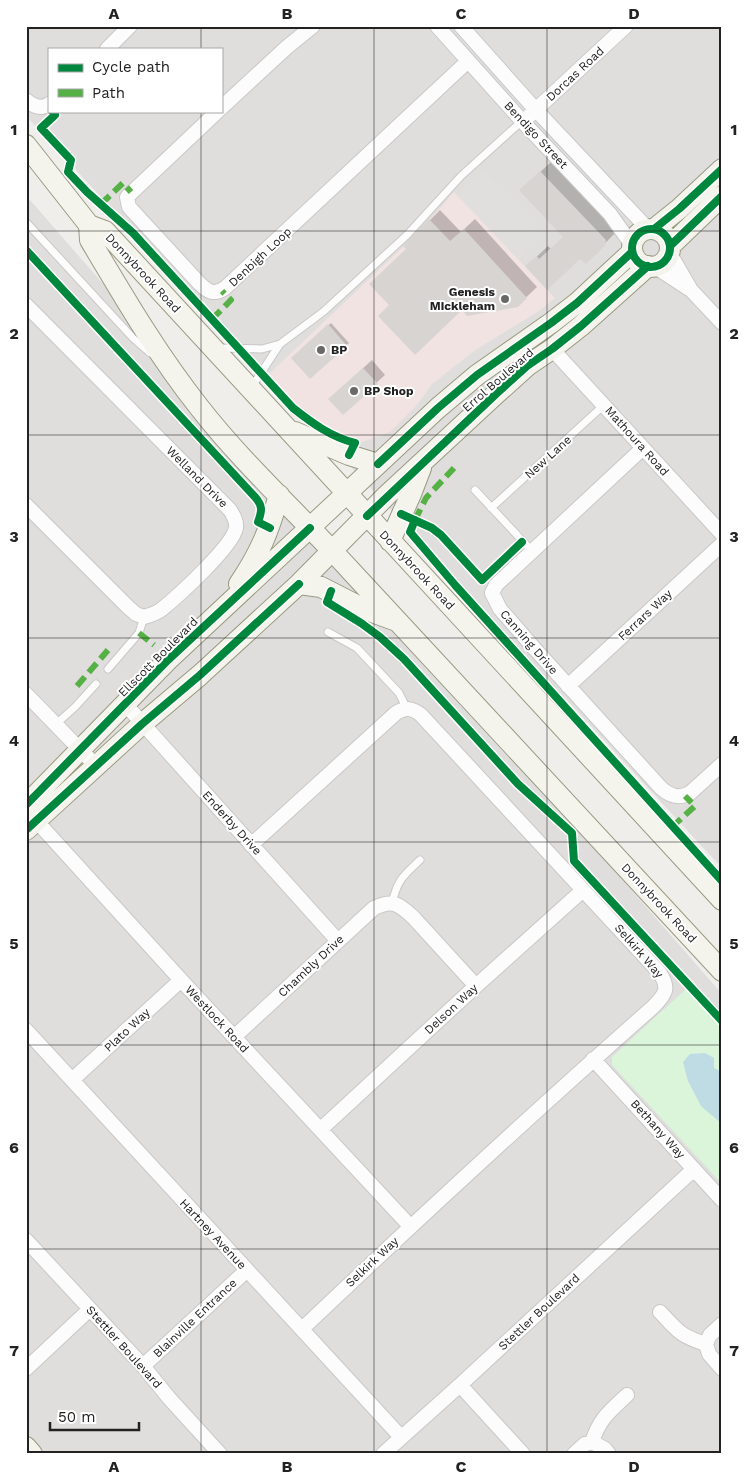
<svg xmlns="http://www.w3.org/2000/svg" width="748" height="1480" viewBox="0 0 748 1480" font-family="'Work Sans',sans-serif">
  <rect width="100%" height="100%" fill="#f0eeeb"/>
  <!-- residential -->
  <path fill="#dfdedc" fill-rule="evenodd" d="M26,26H722V868L26,116ZM49,49H221V111H49Z
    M30,200L722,994V1454H26V205Z"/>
  <!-- commercial -->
  <path fill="#f1e3e1" d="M454,192L555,298L539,311L474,351L432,384L417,405L390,432L362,442L340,436L320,425L301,411L271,377L270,373L424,227Z"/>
  <!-- park -->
  <path fill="#daf5da" d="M686,989L722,1028V1184L612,1065V1057Z"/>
  <!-- parking -->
  <path fill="#e0dfde" d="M483,172L543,237L519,259L457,195Z"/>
  <!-- water -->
  <path fill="#bfdbe3" d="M705,1053L714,1058V1068L722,1072V1124L701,1106L688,1081L683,1062L690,1054Z"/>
  <!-- shadow -->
  <path fill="#0003" d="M552,161L616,229L615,233L586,263L580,257L527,266L548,246L551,249L564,237L521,190Z
    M440,210L461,232L475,219L537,287L517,306L462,308L405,246Z
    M331,323L349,343L310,377L293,358Z
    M372,360L385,375L343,413L338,391Z"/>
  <!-- building -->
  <path fill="#d7d4d2" d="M540,171L606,240L605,246L586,264L580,259L547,290L525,266L537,256L539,259L563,237L519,190Z
    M429,219L450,241L464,229L527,298L518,307L467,316L462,310L415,355L378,316L389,305L369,284L406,249L403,246Z
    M328,324L347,346L310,379L291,358Z
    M363,368L378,384L343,415L328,399Z"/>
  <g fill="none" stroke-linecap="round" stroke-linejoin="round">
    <!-- lane casing -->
    <g stroke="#c9c8c7" stroke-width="9">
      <path id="lane" d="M26,222L133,338L150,353
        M219,348L262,349L280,344L323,312L407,235L461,176L522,121
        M251,388L280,344
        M475,490L532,551
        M491,508L604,405
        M328,632L357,648L399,693L407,709
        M108,669L139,633L144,617
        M56,724L75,707L96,684
        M392,903C398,879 403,876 420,860"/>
    </g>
    <!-- street casing -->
    <g stroke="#c9c8c7" stroke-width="16">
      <path id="street" d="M437,26L522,121L610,214L632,245
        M461,26L536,110L648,229
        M107,49L130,26
        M26,100C33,106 41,110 49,104
        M221,108L287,47L313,26
        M218,111L127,197L129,207L199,283C207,291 214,296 225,288L468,61
        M529,116L626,26
        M669,252L691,290L722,323
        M654,266L689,289
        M26,305L230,510C233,515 237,521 236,528C232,547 178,596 162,609C157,613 151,615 144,617L136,614L128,607L26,505
        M552,349L722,534
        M643,448L496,585L492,593L500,609L534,648L661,788C670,796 679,799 690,793L722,764
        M568,686L722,544
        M26,694L96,766
        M126,705L338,941
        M31,815L181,980L410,1226
        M251,845L396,713C406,707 412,708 421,715L659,972C670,988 666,994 653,1007C534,1112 417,1220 302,1329
        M26,1030L401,1437
        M234,1037L374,908C393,899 399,904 413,917L476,986
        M593,1059L722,1200
        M72,1080L181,980
        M321,1129L476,986L583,890
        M26,1240L143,1366L169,1398L220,1454
        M660,1312C678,1331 680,1336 706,1344L709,1354L722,1369
        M706,1344L710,1335L722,1324
        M143,1366L247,1270
        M26,1369L90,1309
        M460,1385L523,1454
        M592,1442C600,1418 609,1412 627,1395
        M383,1454L460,1385L694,1169
        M574,1454L585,1444L592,1442L605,1449L609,1454"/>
    </g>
    <!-- secondary casing -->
    <g stroke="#999a82" stroke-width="22">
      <path id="secondary" d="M26,145L89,225L90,240C124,297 157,354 199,407C245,466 301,516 351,571C475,704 599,837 722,971
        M89,225L105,231L722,900
        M654,229L679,209L722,169
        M632 248a19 19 0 1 1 38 0a19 19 0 1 1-38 0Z
        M670,246L722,196
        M295,432L349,455L378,464
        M390,541L411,494L421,468
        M239,584C260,553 269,531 279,495
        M299,584L321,587L364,609L394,620
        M26,805L168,660L438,408L477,375L551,323L577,303L632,252
        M26,830L142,724L200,675L299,584L387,495L496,394L527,366L552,349L581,326L648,266
        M26,1447L32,1454"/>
    </g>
    <!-- lane -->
    <use href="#lane" stroke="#fdfcfc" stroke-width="7"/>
    <!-- street -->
    <use href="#street" stroke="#fdfcfc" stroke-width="14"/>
    <!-- secondary -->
    <use href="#secondary" stroke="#f4f4ed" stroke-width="20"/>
    <!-- quiet -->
    <path stroke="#55b145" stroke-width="6" stroke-dasharray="12 6" stroke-linecap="butt" d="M101,204L123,183L131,192
      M212,319L231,300L222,291
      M415,520L426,498L454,468
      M139,633L154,645
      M77,686L108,650
      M672,827L695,806L685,796"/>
    <!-- cycleway casing -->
    <g stroke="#fff" stroke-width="11">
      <path id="cycleway" d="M52,111L55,115L41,128L71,160L68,172L87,192L133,233L293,408C312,423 331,437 355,443L349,455
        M654,229L679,209L722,169
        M632 248a19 19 0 1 1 38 0a19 19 0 1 1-38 0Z
        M670,246L722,196
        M26,250L255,497C263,506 262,511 258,522L270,528
        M378,464L438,408L477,375L551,323L577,303L632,252
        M401,514L432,528L441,535L482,580L522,542
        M367,516L496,394L527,366L552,349L581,326L648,266
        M415,520L410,532L455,585L722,881
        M331,591L327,602L361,623L380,637L404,659L518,784L572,833L574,861L722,1021
        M26,805L168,660L310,528
        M26,830L142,724L200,675L299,584"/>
    </g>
    <!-- cycleway -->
    <use href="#cycleway" stroke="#00873e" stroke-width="8"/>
  </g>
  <!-- grid -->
  <path fill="none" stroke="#222" stroke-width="1" stroke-opacity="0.55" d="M201,26V49M374,26V1454M547,26V1454M201,111V1454M26,231H722M26,435H722M26,638H722M26,842H722M26,1045H722M26,1249H722"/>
  <!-- markers -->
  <g fill="#6a6968" stroke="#fff" stroke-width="2">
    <circle cx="505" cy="299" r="5"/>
    <circle cx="321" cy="350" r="5"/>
    <circle cx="354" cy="391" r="5"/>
  </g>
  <g text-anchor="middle" stroke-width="4" stroke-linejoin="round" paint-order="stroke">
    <!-- street labels -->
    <g font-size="12" fill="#222" stroke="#fff">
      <text transform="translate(575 74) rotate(-43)" y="4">Dorcas Road</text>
      <text transform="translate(536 135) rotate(47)" y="4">Bendigo Street</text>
      <text transform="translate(260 257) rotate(-43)" y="4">Denbigh Loop</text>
      <text transform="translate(143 273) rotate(47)" y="4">Donnybrook Road</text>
      <text transform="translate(498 380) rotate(-41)" y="4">Errol Boulevard</text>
      <text transform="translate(637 441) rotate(48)" y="4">Mathoura Road</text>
      <text transform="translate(548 457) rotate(-42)" y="4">New Lane</text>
      <text transform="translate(197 477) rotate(45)" y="4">Welland Drive</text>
      <text transform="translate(417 570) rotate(47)" y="4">Donnybrook Road</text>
      <text transform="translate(645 615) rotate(-43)" y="4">Ferrars Way</text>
      <text transform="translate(529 642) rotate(49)" y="4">Canning Drive</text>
      <text transform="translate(158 657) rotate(-45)" y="4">Ellscott Boulevard</text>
      <text transform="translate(232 823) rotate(48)" y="4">Enderby Drive</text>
      <text transform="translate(659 903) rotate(47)" y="4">Donnybrook Road</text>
      <text transform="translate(639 951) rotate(49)" y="4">Selkirk Way</text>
      <text transform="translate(311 966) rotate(-43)" y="4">Chambly Drive</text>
      <text transform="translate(451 1009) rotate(-43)" y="4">Delson Way</text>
      <text transform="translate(217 1019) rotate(47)" y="4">Westlock Road</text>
      <text transform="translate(127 1030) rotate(-43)" y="4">Plato Way</text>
      <text transform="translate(658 1129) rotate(48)" y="4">Bethany Way</text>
      <text transform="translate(213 1234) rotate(47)" y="4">Hartney Avenue</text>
      <text transform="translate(372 1262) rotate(-43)" y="4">Selkirk Way</text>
      <text transform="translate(539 1312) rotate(-43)" y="4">Stettler Boulevard</text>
      <text transform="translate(195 1318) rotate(-43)" y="4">Blainville Entrance</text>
      <text transform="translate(124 1347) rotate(48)" y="4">Stettler Boulevard</text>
    </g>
    <!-- poi labels -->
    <g font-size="12" font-weight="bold" fill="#222" stroke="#fff" text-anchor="start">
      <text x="495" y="296" text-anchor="end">Genesis<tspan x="495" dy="14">Mickleham</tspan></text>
      <text x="331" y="354">BP</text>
      <text x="364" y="395">BP Shop</text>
    </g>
  </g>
  <!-- border -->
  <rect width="748" height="1480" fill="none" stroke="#ffffff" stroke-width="55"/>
  <!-- legend -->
  <rect x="48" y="48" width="175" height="65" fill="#ffffff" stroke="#a7a7a7"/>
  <rect x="58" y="64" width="25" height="8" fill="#00873e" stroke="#a7a7a7"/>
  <text x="92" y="72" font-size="15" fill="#222222">Cycle path</text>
  <rect x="58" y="89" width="25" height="8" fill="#55b145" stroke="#a7a7a7"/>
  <text x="92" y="98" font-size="15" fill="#222222">Path</text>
  <!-- scale -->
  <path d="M50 1422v8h89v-8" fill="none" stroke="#222222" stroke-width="2.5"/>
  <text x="58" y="1422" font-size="15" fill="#222222" stroke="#ffffff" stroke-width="4" paint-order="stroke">50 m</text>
  <rect x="28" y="28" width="692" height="1424" fill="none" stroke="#222" stroke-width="2"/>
  <g font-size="16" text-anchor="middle" font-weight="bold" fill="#222">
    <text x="114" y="19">A</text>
    <text x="287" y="19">B</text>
    <text x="461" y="19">C</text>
    <text x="634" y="19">D</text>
    <text x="14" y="135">1</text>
    <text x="734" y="135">1</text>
    <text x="14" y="339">2</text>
    <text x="734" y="339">2</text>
    <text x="14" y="542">3</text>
    <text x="734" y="542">3</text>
    <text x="14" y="746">4</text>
    <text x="734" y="746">4</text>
    <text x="14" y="949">5</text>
    <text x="734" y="949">5</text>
    <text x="14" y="1153">6</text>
    <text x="734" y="1153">6</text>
    <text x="14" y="1356">7</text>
    <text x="734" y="1356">7</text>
    <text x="114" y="1472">A</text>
    <text x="287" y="1472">B</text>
    <text x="461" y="1472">C</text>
    <text x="634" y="1472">D</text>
  </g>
</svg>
